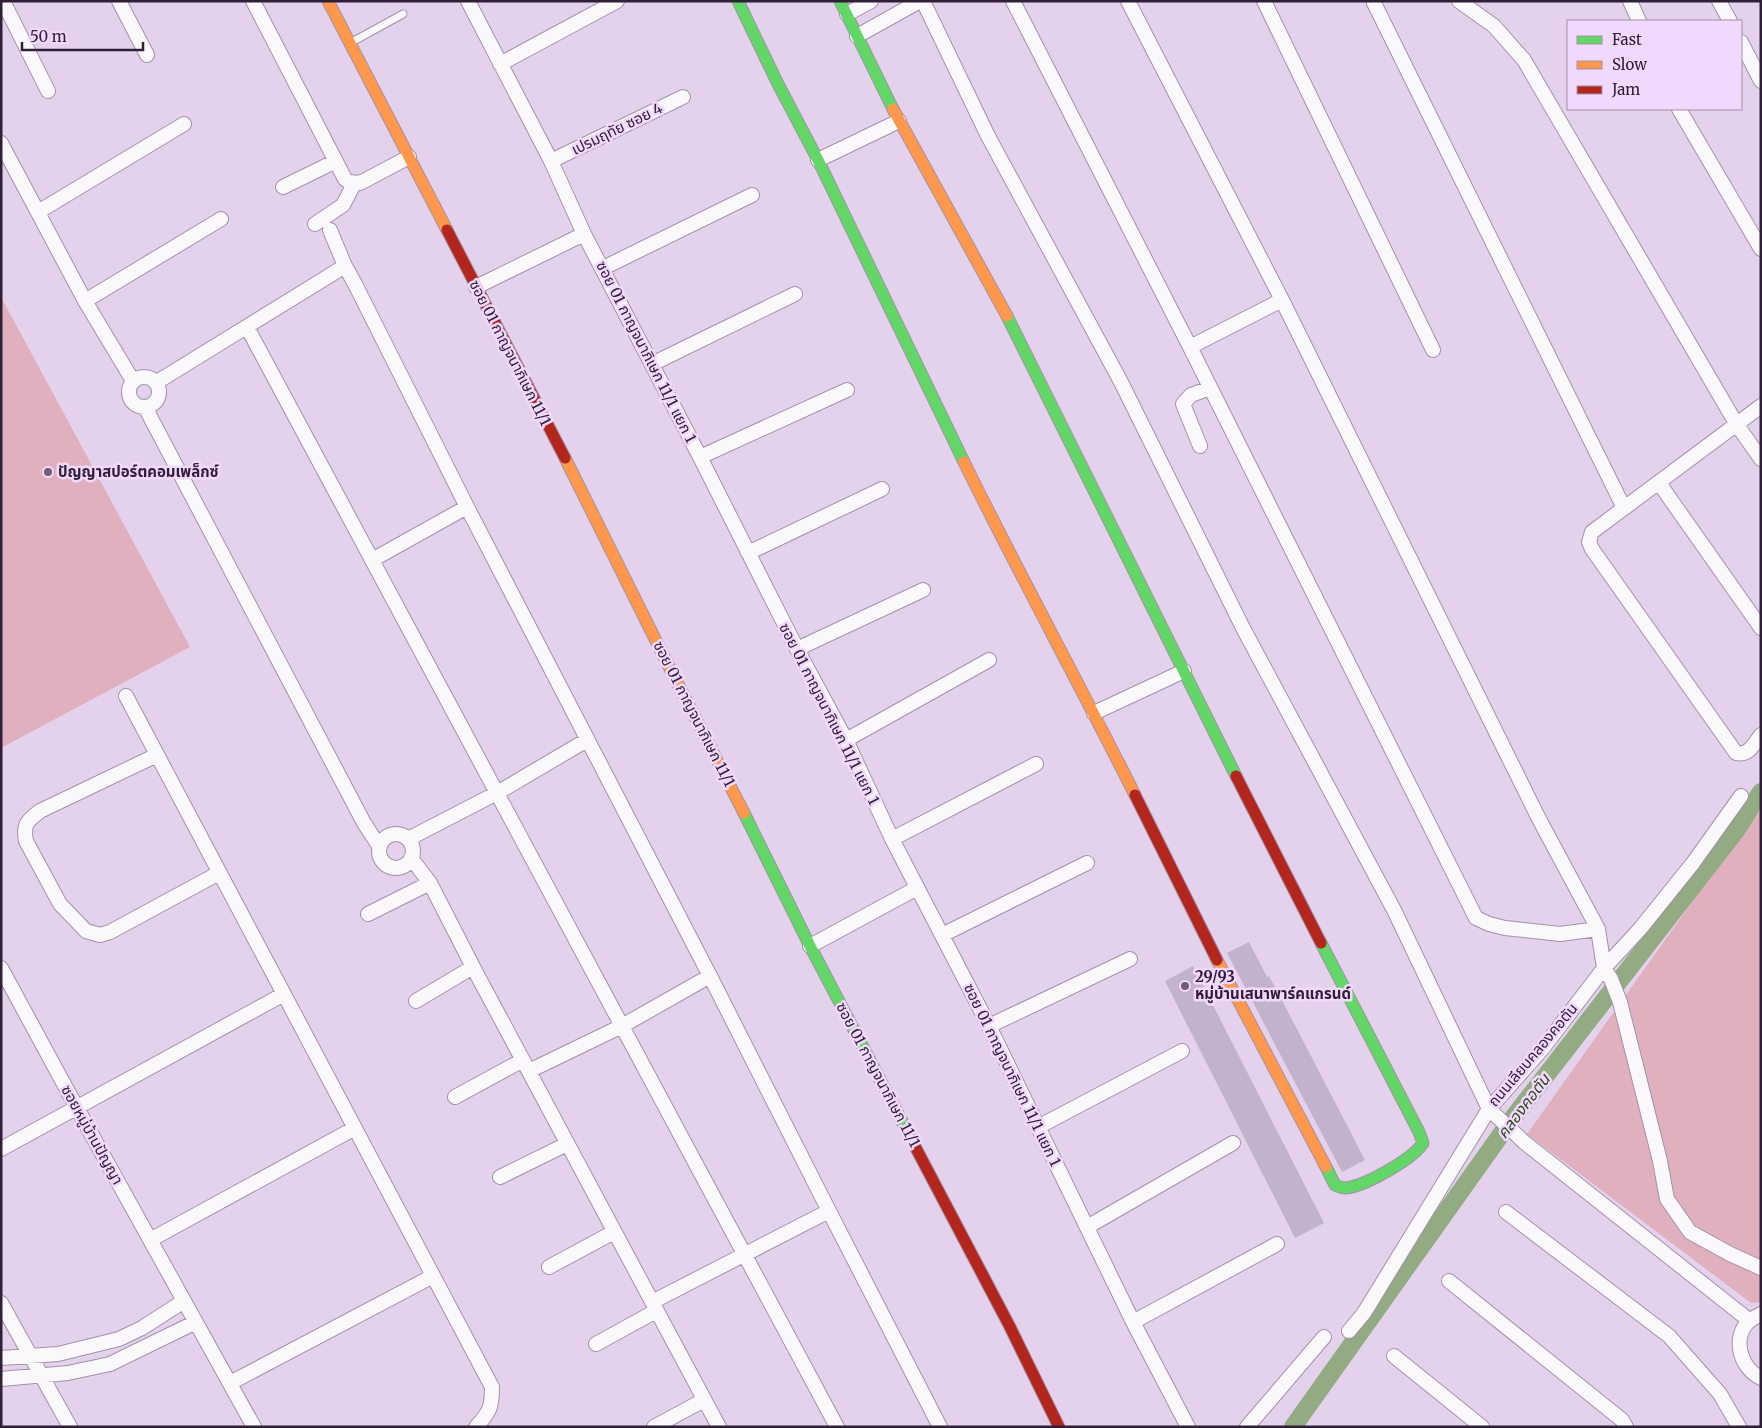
<svg xmlns="http://www.w3.org/2000/svg" width="1762" height="1428" viewBox="0 0 1762 1428" font-family="Merriweather,'Noto Sans Thai',serif">
  <rect width="100%" height="100%" fill="#e4d2ed"/>
  <!-- green -->
  <path fill="#e1b0bf" d="M1,297L190,647L1,748Z
    M1761,810V1302L1751,1303L1527,1134L1702,888Z"/>
  <g fill="none" stroke-linecap="round" stroke-linejoin="round">
    <!-- canal -->
    <path stroke="#92ab82" stroke-width="18" d="M1293,1427L1512,1119L1735,832L1761,792"/>
  </g>
  <!-- building -->
  <path fill="#c3b2cb" d="M1249,942L1267,977L1269,976L1285,1006L1365,1160L1342,1172L1227,953Z
    M1193,966L1324,1223L1295,1238L1165,981Z"/>
  <g fill="none" stroke-linecap="round" stroke-linejoin="round">
    <!-- lane casing -->
    <g stroke="#a192a8" stroke-width="9">
      <path id="lane" d="M352,42L403,14"/>
    </g>
    <!-- street casing -->
    <g stroke="#a192a8" stroke-width="16">
      <path id="street" d="M3,1L48,91
        M119,1L147,55
        M253,1L345,179L349,182L360,183L409,157
        M468,1L551,161L584,234L700,457L797,649L846,740L892,839L989,1026L1133,1322L1188,1427
        M923,1L988,136L1121,382L1243,628L1394,910L1489,1109L1524,1142L1750,1321
        M1013,1L1190,347L1476,918L1489,924L1505,928L1560,934L1598,929
        M1128,1L1282,300L1538,817L1598,929L1604,968L1611,979L1620,1002L1660,1161L1667,1199L1690,1232L1730,1254L1761,1268
        M1264,1L1433,350
        M1459,1L1494,26L1524,60L1737,425L1761,459
        M1630,1L1639,21
        M1719,1L1730,21
        M1374,3L1624,508
        M847,14L871,1
        M857,36L920,1
        M1741,42L1761,81
        M500,64L617,1
        M1679,109L1761,249
        M1,143L85,301L133,381
        M818,160L899,121
        M551,161L683,97
        M283,187L336,161
        M38,212L184,124
        M315,224L343,205L354,184
        M330,230L345,266L355,284L467,507L710,976L829,1211L940,1427
        M603,268L752,195
        M476,287L584,234
        M85,301L221,219
        M247,327L837,1427
        M1190,347L1282,300
        M652,364L795,294
        M129 392a15 15 0 1 1 30 0a15 15 0 1 1-30 0Z
        M157,382L345,266
        M1761,406L1592,532L1589,542L1592,549L1736,753C1749,756 1754,744 1761,735
        M145,407L364,823L379,846
        M1200,446L1183,404L1191,395L1210,388
        M700,457L847,390
        M1659,483L1761,628
        M748,553L882,489
        M372,560L467,507
        M797,649L923,590
        M126,696L492,1387C492,1407 490,1412 476,1427
        M1094,713L1184,671
        M846,740L989,660
        M157,755L40,811C27,821 23,824 26,841L60,904L86,931L100,935L110,932L219,873
        M379 851a17 17 0 1 1 34 0a17 17 0 1 1-34 0Z
        M408,839L497,793L587,740
        M892,839L1036,764
        M411,858L430,883L473,967L719,1427
        M368,914L430,883
        M942,935L1087,863
        M810,946L917,888
        M1,968L78,1110L254,1427
        M416,1001L473,967
        M989,1026L1130,959
        M529,1071L622,1026L710,976
        M455,1097L523,1060
        M1038,1127L1182,1051
        M1,1149L284,994
        M500,1177L567,1144
        M1506,1212L1669,1336L1720,1394L1739,1427
        M1087,1227L1233,1143
        M150,1240L355,1128
        M549,1267L614,1232
        M1449,1281L1622,1420L1626,1427
        M652,1302L829,1211
        M1,1303L70,1427
        M1761,1314C1758,1316 1753,1318 1750,1320C1731,1337 1740,1368 1761,1378
        M1133,1322L1277,1244
        M1349,1331L1364,1313L1489,1109L1543,1048L1604,968L1640,929L1693,863L1741,796
        M596,1344L656,1311
        M1394,1356L1482,1427
        M1,1358L58,1354L119,1339L142,1328L184,1301
        M1,1379L68,1373L110,1364L196,1322
        M230,1383L433,1276
        M654,1427L704,1400
        M1247,1427L1324,1337"/>
    </g>
    <!-- fast casing -->
    <g stroke="#a192a8" stroke-width="13">
      <path id="fast" d="M738,1L778,84L818,160L964,462
        M840,1L893,109
        M1007,316L1236,776
        M744,813L810,946L908,1133
        M1321,943L1419,1132L1423,1143C1413,1159 1365,1186 1346,1188C1342,1188 1339,1187 1335,1185L1326,1167"/>
    </g>
    <!-- slow casing -->
    <g stroke="#a192a8" stroke-width="13">
      <path id="slow" d="M328,1L447,230
        M893,109L1007,316
        M565,458L660,649L744,813
        M964,462C1019,574 1079,683 1135,795
        M1217,960L1326,1167"/>
    </g>
    <!-- jam casing -->
    <g stroke="#a192a8" stroke-width="13">
      <path id="jam" d="M447,230L565,458
        M1236,776L1321,943
        M1135,795L1217,960
        M908,1133L1009,1325L1059,1427"/>
    </g>
    <!-- lane -->
    <use href="#lane" stroke="#fbf8fc" stroke-width="7"/>
    <!-- street -->
    <use href="#street" stroke="#fbf8fc" stroke-width="14"/>
    <!-- fast -->
    <use href="#fast" stroke="#63d668" stroke-width="11"/>
    <!-- slow -->
    <use href="#slow" stroke="#ff974d" stroke-width="11"/>
    <!-- jam -->
    <use href="#jam" stroke="#b3261e" stroke-width="11"/>
  </g>
  <!-- markers -->
  <g fill="#6f5e77" stroke="#f1d8fd" stroke-width="2">
    <circle cx="48" cy="472" r="5"/>
    <circle cx="1185" cy="986" r="5"/>
  </g>
  <g text-anchor="middle" stroke-width="5" stroke-linejoin="round" paint-order="stroke">
    <!-- street labels -->
    <g font-size="15" fill="#302037" stroke="#f1d8fd">
      <text transform="translate(617 129) rotate(-26)" y="5">เปรมฤทัย ซอย 4</text>
      <text transform="translate(646 352) rotate(63)" y="5">ซอย 01 กาญจนาภิเษก 11/1 แยก 1</text>
      <text transform="translate(510 353) rotate(63)" y="5">ซอย 01 กาญจนาภิเษก 11/1</text>
      <text transform="translate(694 714) rotate(63)" y="5">ซอย 01 กาญจนาภิเษก 11/1</text>
      <text transform="translate(829 714) rotate(63)" y="5">ซอย 01 กาญจนาภิเษก 11/1 แยก 1</text>
      <text transform="translate(1533 1055) rotate(-50)" y="5">ถนนเลียบคลองคอตัน</text>
      <text transform="translate(878 1075) rotate(62)" y="5">ซอย 01 กาญจนาภิเษก 11/1</text>
      <text transform="translate(1012 1075) rotate(64)" y="5">ซอย 01 กาญจนาภิเษก 11/1 แยก 1</text>
      <text transform="translate(92 1135) rotate(61)" y="5">ซอยหมู่บ้านปัญญา</text>
    </g>
    <!-- poi labels -->
    <g font-size="15" font-weight="bold" fill="#302037" stroke="#f1d8fd" text-anchor="start">
      <text x="58" y="477">ปัญญาสปอร์ตคอมเพล็กซ์</text>
      <text x="1195" y="982">29/93<tspan x="1195" dy="17">หมู่บ้านเสนาพาร์คแกรนด์</tspan></text>
    </g>
    <!-- water labels -->
    <g font-size="16" font-style="italic" fill="#2c4918" stroke="#f1d8fd">
      <text transform="translate(1523 1106) rotate(-53)" y="6">คลองคอตัน</text>
    </g>
  </g>
  <!-- border -->
  <rect width="1762" height="1428" fill="none" stroke="#302037" stroke-width="5"/>
  <!-- legend -->
  <rect x="1567" y="20" width="175" height="90" fill="#f1d8fd" stroke="#a48eae"/>
  <rect x="1577" y="36" width="25" height="8" fill="#63d668" stroke="#a48eae"/>
  <text x="1612" y="45" font-size="15" fill="#302037">Fast</text>
  <rect x="1577" y="61" width="25" height="8" fill="#ff974d" stroke="#a48eae"/>
  <text x="1612" y="70" font-size="15" fill="#302037">Slow</text>
  <rect x="1577" y="86" width="25" height="8" fill="#b3261e" stroke="#a48eae"/>
  <text x="1612" y="95" font-size="15" fill="#302037">Jam</text>
  <!-- scale -->
  <path d="M22 42v8h121v-8" fill="none" stroke="#302037" stroke-width="2.5"/>
  <text x="30" y="42" font-size="15" fill="#302037" stroke="#f1d8fd" stroke-width="4" paint-order="stroke">50 m</text>
</svg>
